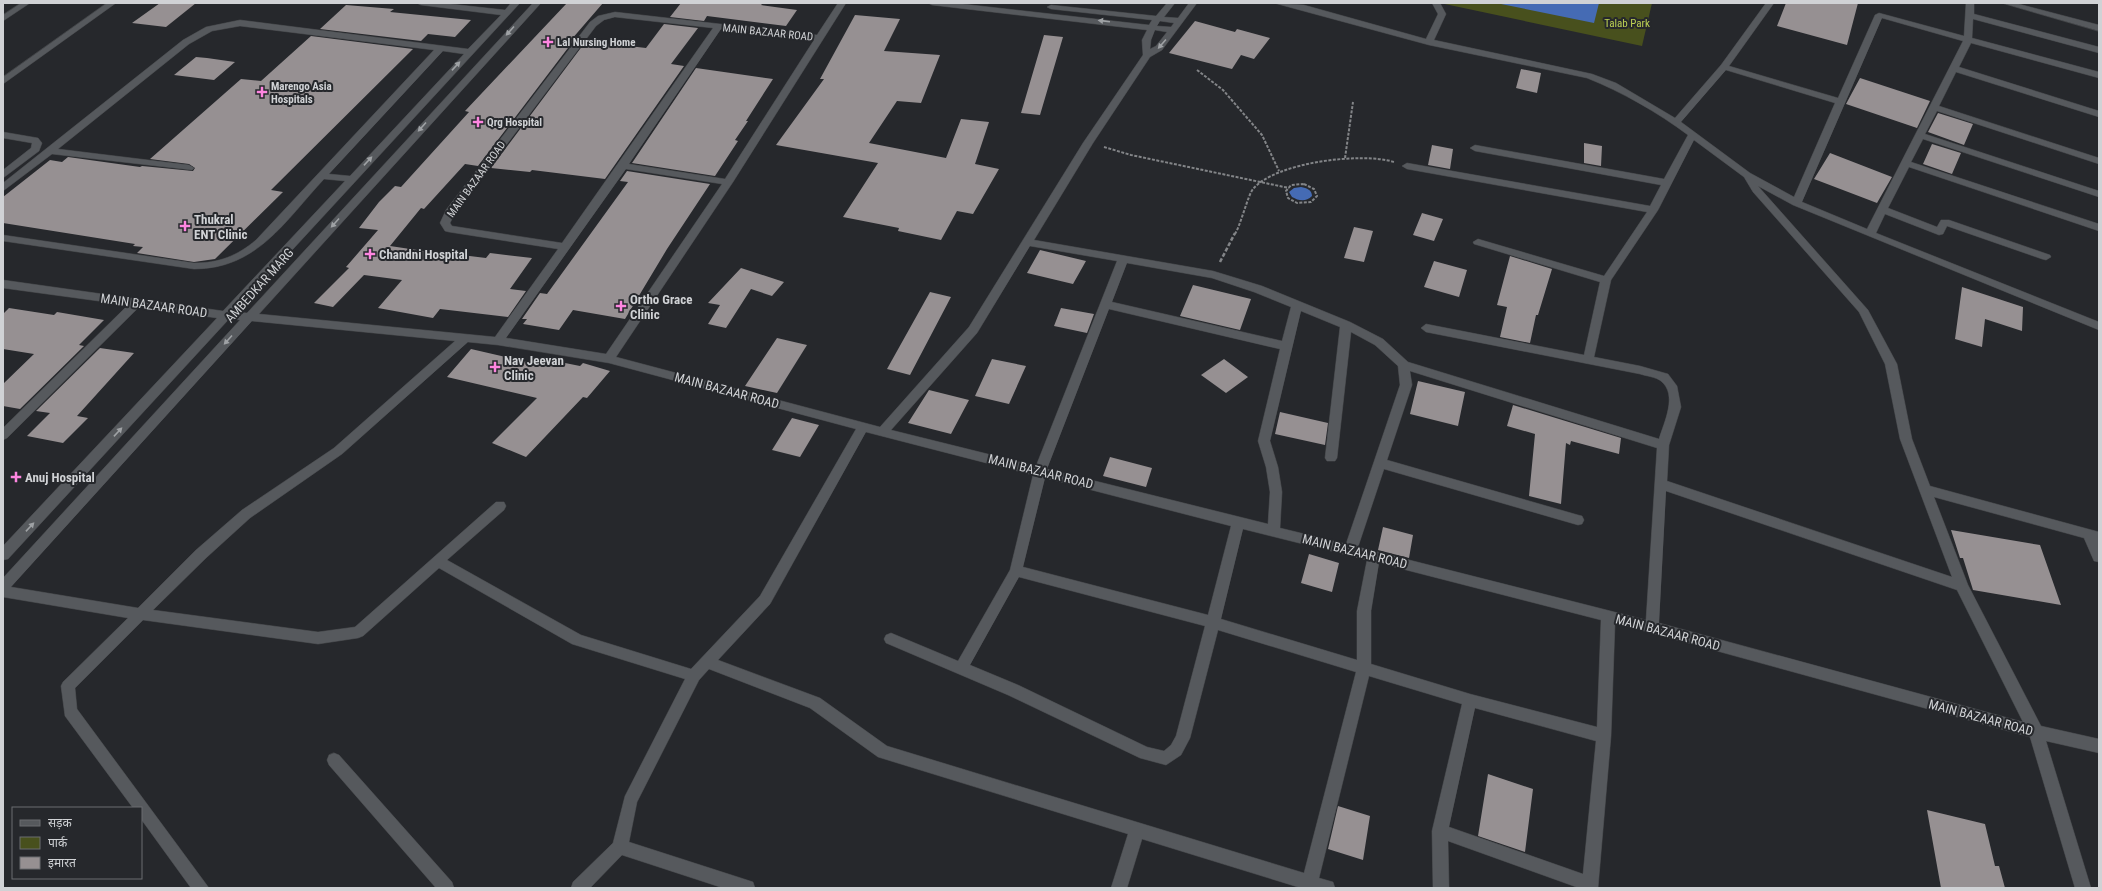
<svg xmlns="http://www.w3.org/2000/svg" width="2102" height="891" viewBox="0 0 2102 891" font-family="'Roboto Condensed','Noto Sans Devanagari',sans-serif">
  <rect width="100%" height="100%" fill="#26282c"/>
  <!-- green -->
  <path fill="#48501d" d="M1440,3H1652L1642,46Z"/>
  <!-- water -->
  <path fill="#456bb4" d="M1496,3H1599L1594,23Z
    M1301,187C1307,188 1312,190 1312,196C1306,202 1299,201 1292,197L1289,192L1294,188Z"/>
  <!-- building -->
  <path fill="#969092" d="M160,3H196L166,27L132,23Z
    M567,3H603L571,40H574L478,166L465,164L424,209L421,208L390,246L444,254L445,253L486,258L490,253L532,258L510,289L526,291L508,317L440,309L433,318L378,308L402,280L364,275L333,307L314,303L349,268L346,267L378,230L359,228L379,202L395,186L401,187L469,112L465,111Z
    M681,3H763L761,5L797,10L786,26L707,16L704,21L670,17Z
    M1786,3H1858L1847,45L1777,26Z
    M346,5L394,9L390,12L471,20L455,37L428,34L421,41L320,29Z
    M855,15L900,19L884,51L940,55L921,103L897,101L869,143L946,158L961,119L989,122L975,164L999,169L973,214L957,211L941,240L898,231L899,228L843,217L878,163L776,145L824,79H820Z
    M1195,21L1235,32L1237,29L1270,38L1254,59L1241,55L1232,69L1169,53Z
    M664,24L698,28L671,64L684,66L605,179L532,170L530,172L491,168L586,41L646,48Z
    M1044,35L1063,37L1040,115L1021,113Z
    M311,36L413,49L271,190L283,192L215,259L194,262L137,253L143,247L133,246L135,244L3,223V197L50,160L62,162L68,157L140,167L142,166L193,171L195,168L189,164L150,159L241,79L261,81Z
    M196,57L207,58L235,62L214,80L174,75Z
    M696,68L773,79L746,121H748L735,140L738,141L715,176L632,163Z
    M1521,69L1541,73L1537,93L1516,88Z
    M1860,78L1930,101L1917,128L1846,104Z
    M1938,113L1973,124L1964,145L1928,132Z
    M1584,143L1602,146L1601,166L1584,163Z
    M1932,144L1961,153L1952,174L1923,164Z
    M1432,145L1453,149L1450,169L1428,165Z
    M1830,153L1892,177L1877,203L1814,179Z
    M627,171L710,184L667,249L625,319L573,310L559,330L523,324L527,319H522L540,293L547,294L628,182L620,181Z
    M1422,213L1443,219L1434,241L1413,235Z
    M1354,227L1373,231L1364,262L1344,258Z
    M1040,250L1086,261L1073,284L1027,273Z
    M1510,256L1552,269L1538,315H1536L1530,343L1500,337L1507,307L1497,305Z
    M1434,261L1467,270L1459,297L1424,287Z
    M741,268L784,282L772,296L751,289L726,328L708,324L720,305L708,303Z
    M1193,285L1251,299L1240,330L1180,316Z
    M1962,287L2023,307L2022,331L1985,319L1982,347L1955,339Z
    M930,292L951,297L910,375L887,369Z
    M9,308L54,315L57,312L104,320L79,345L84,346L20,409L3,406V384L34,354L3,349V314Z
    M1061,308L1094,314L1087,333L1054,326Z
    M777,338L807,345L777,393L745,386Z
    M100,348L134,353L77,416L88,418L63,443L27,436L50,413L36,411Z
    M471,349L536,364L540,358L580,366L583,363L610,371L587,398L583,397L526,457L492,443L537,398L447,377Z
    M992,359L1026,366L1009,404L975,396Z
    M1224,359L1248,377L1226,393L1201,375Z
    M1418,381L1465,392L1458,426L1410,414Z
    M929,390L969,400L951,434L908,423Z
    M1513,405L1621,438L1619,454L1571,441L1570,445L1566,443L1561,504L1529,496L1535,434L1507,426Z
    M1280,412L1328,423L1325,445L1275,434Z
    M792,418L819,425L800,457L772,450Z
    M1110,457L1152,468L1146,487L1103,476Z
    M1383,527L1413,535L1409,558L1378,550Z
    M1951,530L2040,545L2061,605L1973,590L1963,558H1960Z
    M1309,554L1339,563L1332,592L1301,583Z
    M1488,774L1533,789L1525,852L1478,836Z
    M1338,806L1370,816L1363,860L1328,849Z
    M1927,810L1985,824L1995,866H1999L2005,888H1941Z"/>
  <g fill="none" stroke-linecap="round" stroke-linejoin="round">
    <!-- minor casing -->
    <g stroke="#414346" stroke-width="1">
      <path id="minor" d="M21,3H30L3,21V15Z
        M107,3H116L3,84V77Z
        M417,3H442L505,10L511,3H520L235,312L247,313L533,3H541L259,314L495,337L558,249L449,232L445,231L440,223L446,210L590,22L598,16L615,12L817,35L838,3H846L733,182L616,357L880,427L969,327L1083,143L1143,55L1142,40L1147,30L932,5L928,3H954L1149,25L1152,20L1051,9L1047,7L1051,5L1156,16L1167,3H1175L1164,17L1178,18L1189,3H1197L1162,50L1150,57L1093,143L1034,240L1213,271L1262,286L1350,322L1383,339L1408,362L1659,439C1664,422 1678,395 1661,381C1656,377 1646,376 1640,374L1426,332L1421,328L1426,324L1584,355L1600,282L1474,244L1473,242L1478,239L1604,276L1647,212L1407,169L1402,166L1407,163L1650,206L1661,185L1475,151L1470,148L1475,145L1664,179L1688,135C1657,112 1622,92 1587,78L1429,45L1274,3L1304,5L1426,39L1438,14L1432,3H1440L1446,14L1434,40L1592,74L1616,83L1675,118L1721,65L1766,3H1774L1729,66L1838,98L1875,15L1879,13L1964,36L1966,3H1974V14L2099,47V53L1973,19L1972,38L2099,72V78L1971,43L1959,67L2099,111V117L1956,72L1939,106L2099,158V164L1937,111L1925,134L2099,191V197L1923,139L1911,162L2099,224V231L1909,167L1888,208L1937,227L1941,220H1949L2050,255L2051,257L2046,260L2042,259L1947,226L1943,234L1939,235L1885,214L1876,233L2099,322V330L1793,205L1758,186L1868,310L1897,364L1912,439L1930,486L2099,532V562L2094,561L2084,538L1934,497L1968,585L2041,726L2099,739V753L2046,741L2091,888H2075L2030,737L1615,623L1611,736L1598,888H1579L1448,841L1449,888H1433L1432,831L1462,704L1369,676L1319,878L1333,882L1335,888H1301L1142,839L1127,888H1111L1128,834L878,757L810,708L709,669L699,680L637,802L629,842L747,880L753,882L755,888H723L622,855L590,888H571L573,882L613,843L625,796L685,679L572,644L439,568L363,636L358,638L318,644L143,620L75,688L77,709L209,888H191L141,819V808H133L65,716L61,686L63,682L128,618L3,597V578L240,320L229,319L8,559L3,560V546L217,318L139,307L7,438L3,440V428L128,305L3,288V280L223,311L345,181L324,179C285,221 257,269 194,269L3,241V235L194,263C219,263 237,256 256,240L434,50L240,26L212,31L189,44L58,149L189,165L194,168L192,170L52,154L3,191V183L183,40L206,27L240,20L468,49L501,15L421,5ZM615,17L713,28L562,243L452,226L450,223L455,213L596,26L604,20ZM1882,18L1963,41L1867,229L1802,202ZM1160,21L1174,23L1171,27L1157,26ZM721,29L814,40L725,179L629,164ZM1155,30L1167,32L1156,46L1150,49L1151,40ZM443,51L464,54L350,176L329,174ZM1726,70L1835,103L1794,197L1750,173L1681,122ZM1694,140L1744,177L1753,192L1859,312L1885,364L1900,439L1952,577L1667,481L1669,445L1681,407L1677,386L1668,374L1640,366L1594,357L1611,280L1658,210ZM626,169L722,184L606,354L506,338ZM1030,246L1117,261L1036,466L891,430L977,333ZM1127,263L1212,278L1254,292L1291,307L1282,341L1112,302ZM1109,309L1280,349L1258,441L1266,467L1270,492L1268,524L1047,469ZM1301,311L1340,327L1325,458L1327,461H1335L1337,458L1351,332L1375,345L1398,366L1400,385L1346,544L1280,528L1282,492L1278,467L1270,441ZM252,321L455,341L334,448L242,510L196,550L138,608L11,587ZM468,342L498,345L609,363L856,429L760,596L691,669L581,635L447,560L504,510L506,506L504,502H496L355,627L318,632L153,610L206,558L250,518L342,454ZM1410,371L1657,448L1646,620L1358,547L1384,469L1578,525L1582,524L1584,520L1582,516L1578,515L1387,460L1412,385ZM866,432L1033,475L1010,570L958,661L891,633L886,635L884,639L886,643L1008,695L1140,758L1166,765L1181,755L1190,738L1218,630L1356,672L1304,873L887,746L820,698L718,660L770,604ZM1045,478L1231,526L1208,615L1023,567ZM1666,491L1957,590L2023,722L1659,623ZM1243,529L1367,560L1357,611V660L1221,619ZM1379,563L1601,620L1597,727L1470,694L1371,664V611ZM1019,577L1205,626L1176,736L1171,745L1164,751L1147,747L1018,685L970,665ZM1475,708L1596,741L1583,874L1449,827Z
        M2002,3H2015L2099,25V31Z
        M3,132L38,138L42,143L39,151L3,178V170L31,148L32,143L3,138Z
        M334,753L339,755L452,882L454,888H436L329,765L327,760L329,755Z"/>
    </g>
    <!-- path-far1 -->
    <path stroke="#838588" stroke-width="2" stroke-dasharray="3 1.5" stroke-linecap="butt" d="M1197,70L1223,90L1262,135L1279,171
      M1104,147L1131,155L1289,188
      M1345,158L1353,102
      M1304,184L1314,189L1317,196L1311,202L1297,203L1288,198L1286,191L1291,185Z
      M1235,234C1241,224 1248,195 1253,189C1276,162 1362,152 1394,162"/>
    <!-- path -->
    <path stroke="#838588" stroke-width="2.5" stroke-dasharray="4 2" stroke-linecap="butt" d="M1220,262L1235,233"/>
    <!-- minor -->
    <use href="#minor" fill="#56595d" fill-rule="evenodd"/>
  </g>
  <!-- one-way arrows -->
  <defs><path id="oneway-solid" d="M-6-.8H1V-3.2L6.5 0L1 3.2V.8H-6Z"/></defs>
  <g fill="#9fa2a5">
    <use href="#oneway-solid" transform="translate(1104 21) rotate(-173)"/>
    <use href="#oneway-solid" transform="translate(510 31) rotate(132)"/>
    <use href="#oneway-solid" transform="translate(1162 44) rotate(131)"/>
    <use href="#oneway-solid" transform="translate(456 66) rotate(-47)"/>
    <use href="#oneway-solid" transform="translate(422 127) rotate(132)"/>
    <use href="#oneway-solid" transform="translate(368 161) rotate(-47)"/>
    <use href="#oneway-solid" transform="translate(335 223) rotate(132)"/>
    <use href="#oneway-solid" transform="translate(228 340) rotate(132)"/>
    <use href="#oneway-solid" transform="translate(118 432) rotate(-47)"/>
    <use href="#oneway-solid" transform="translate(30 527) rotate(-47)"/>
  </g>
  <!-- markers -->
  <g fill="#fe86e0" stroke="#26282c" stroke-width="1.5">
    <path d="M546 36h4v4h4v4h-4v4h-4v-4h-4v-4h4z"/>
    <path d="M260 86h4v4h4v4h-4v4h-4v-4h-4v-4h4z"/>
    <path d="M476 116h4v4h4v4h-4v4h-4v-4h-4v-4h4z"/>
    <path d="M183 220h4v4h4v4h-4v4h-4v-4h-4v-4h4z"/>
    <path d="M368 248h4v4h4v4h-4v4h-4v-4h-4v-4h4z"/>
    <path d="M619 300h4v4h4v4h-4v4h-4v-4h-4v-4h4z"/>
    <path d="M493 361h4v4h4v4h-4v4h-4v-4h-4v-4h4z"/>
    <path d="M14 471h4v4h4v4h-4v4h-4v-4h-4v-4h4z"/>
  </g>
  <g text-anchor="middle" stroke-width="4" stroke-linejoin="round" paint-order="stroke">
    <!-- far-park labels -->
    <g font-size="11" fill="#bdd253" stroke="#26282c">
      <text x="1627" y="27">Talab Park</text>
    </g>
    <!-- far-street labels -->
    <g font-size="11" fill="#d0d2d5" stroke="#26282c">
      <text transform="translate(768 32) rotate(6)" y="4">MAIN BAZAAR ROAD</text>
      <text transform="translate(476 179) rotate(-54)" y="4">MAIN BAZAAR ROAD</text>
    </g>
    <!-- far-poi labels -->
    <g font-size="11" font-weight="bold" fill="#d0d2d5" stroke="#26282c" text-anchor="start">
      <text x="557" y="46">Lal Nursing Home</text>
      <text x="271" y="90">Marengo Asia<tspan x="271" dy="13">Hospitals</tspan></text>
      <text x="487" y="126">Qrg Hospital</text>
    </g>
    <!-- poi labels -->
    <g font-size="13" font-weight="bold" fill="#d0d2d5" stroke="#26282c" text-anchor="start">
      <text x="194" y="224">Thukral<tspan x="194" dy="15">ENT Clinic</tspan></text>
      <text x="379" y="259">Chandni Hospital</text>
      <text x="630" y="304">Ortho Grace<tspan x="630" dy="15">Clinic</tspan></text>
      <text x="504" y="365">Nav Jeevan<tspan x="504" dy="15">Clinic</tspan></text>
      <text x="25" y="482">Anuj Hospital</text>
    </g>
    <!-- street labels -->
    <g font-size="13" fill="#d0d2d5" stroke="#26282c">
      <text transform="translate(259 285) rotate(-48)" y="5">AMBEDKAR MARG</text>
      <text transform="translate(154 305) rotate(8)" y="5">MAIN BAZAAR ROAD</text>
      <text transform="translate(727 390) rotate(15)" y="5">MAIN BAZAAR ROAD</text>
      <text transform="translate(1041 471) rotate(14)" y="5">MAIN BAZAAR ROAD</text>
      <text transform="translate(1355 551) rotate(14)" y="5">MAIN BAZAAR ROAD</text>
      <text transform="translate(1668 632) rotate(15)" y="5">MAIN BAZAAR ROAD</text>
      <text transform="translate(1981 717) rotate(15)" y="5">MAIN BAZAAR ROAD</text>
    </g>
  </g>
  <!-- border -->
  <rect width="2102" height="891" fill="none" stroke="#d0d2d5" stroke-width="8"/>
  <!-- legend -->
  <rect x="12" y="807" width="130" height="72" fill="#26282c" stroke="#6a6c70"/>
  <rect x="20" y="820" width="20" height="6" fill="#56595d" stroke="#6a6c70"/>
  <text x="48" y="827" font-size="12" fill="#d0d2d5">सड़क</text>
  <rect x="20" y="837" width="20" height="12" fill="#48501d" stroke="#6a6c70"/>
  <text x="48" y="847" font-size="12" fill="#d0d2d5">पार्क</text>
  <rect x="20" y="857" width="20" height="12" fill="#969092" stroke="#6a6c70"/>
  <text x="48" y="867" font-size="12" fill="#d0d2d5">इमारत</text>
</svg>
